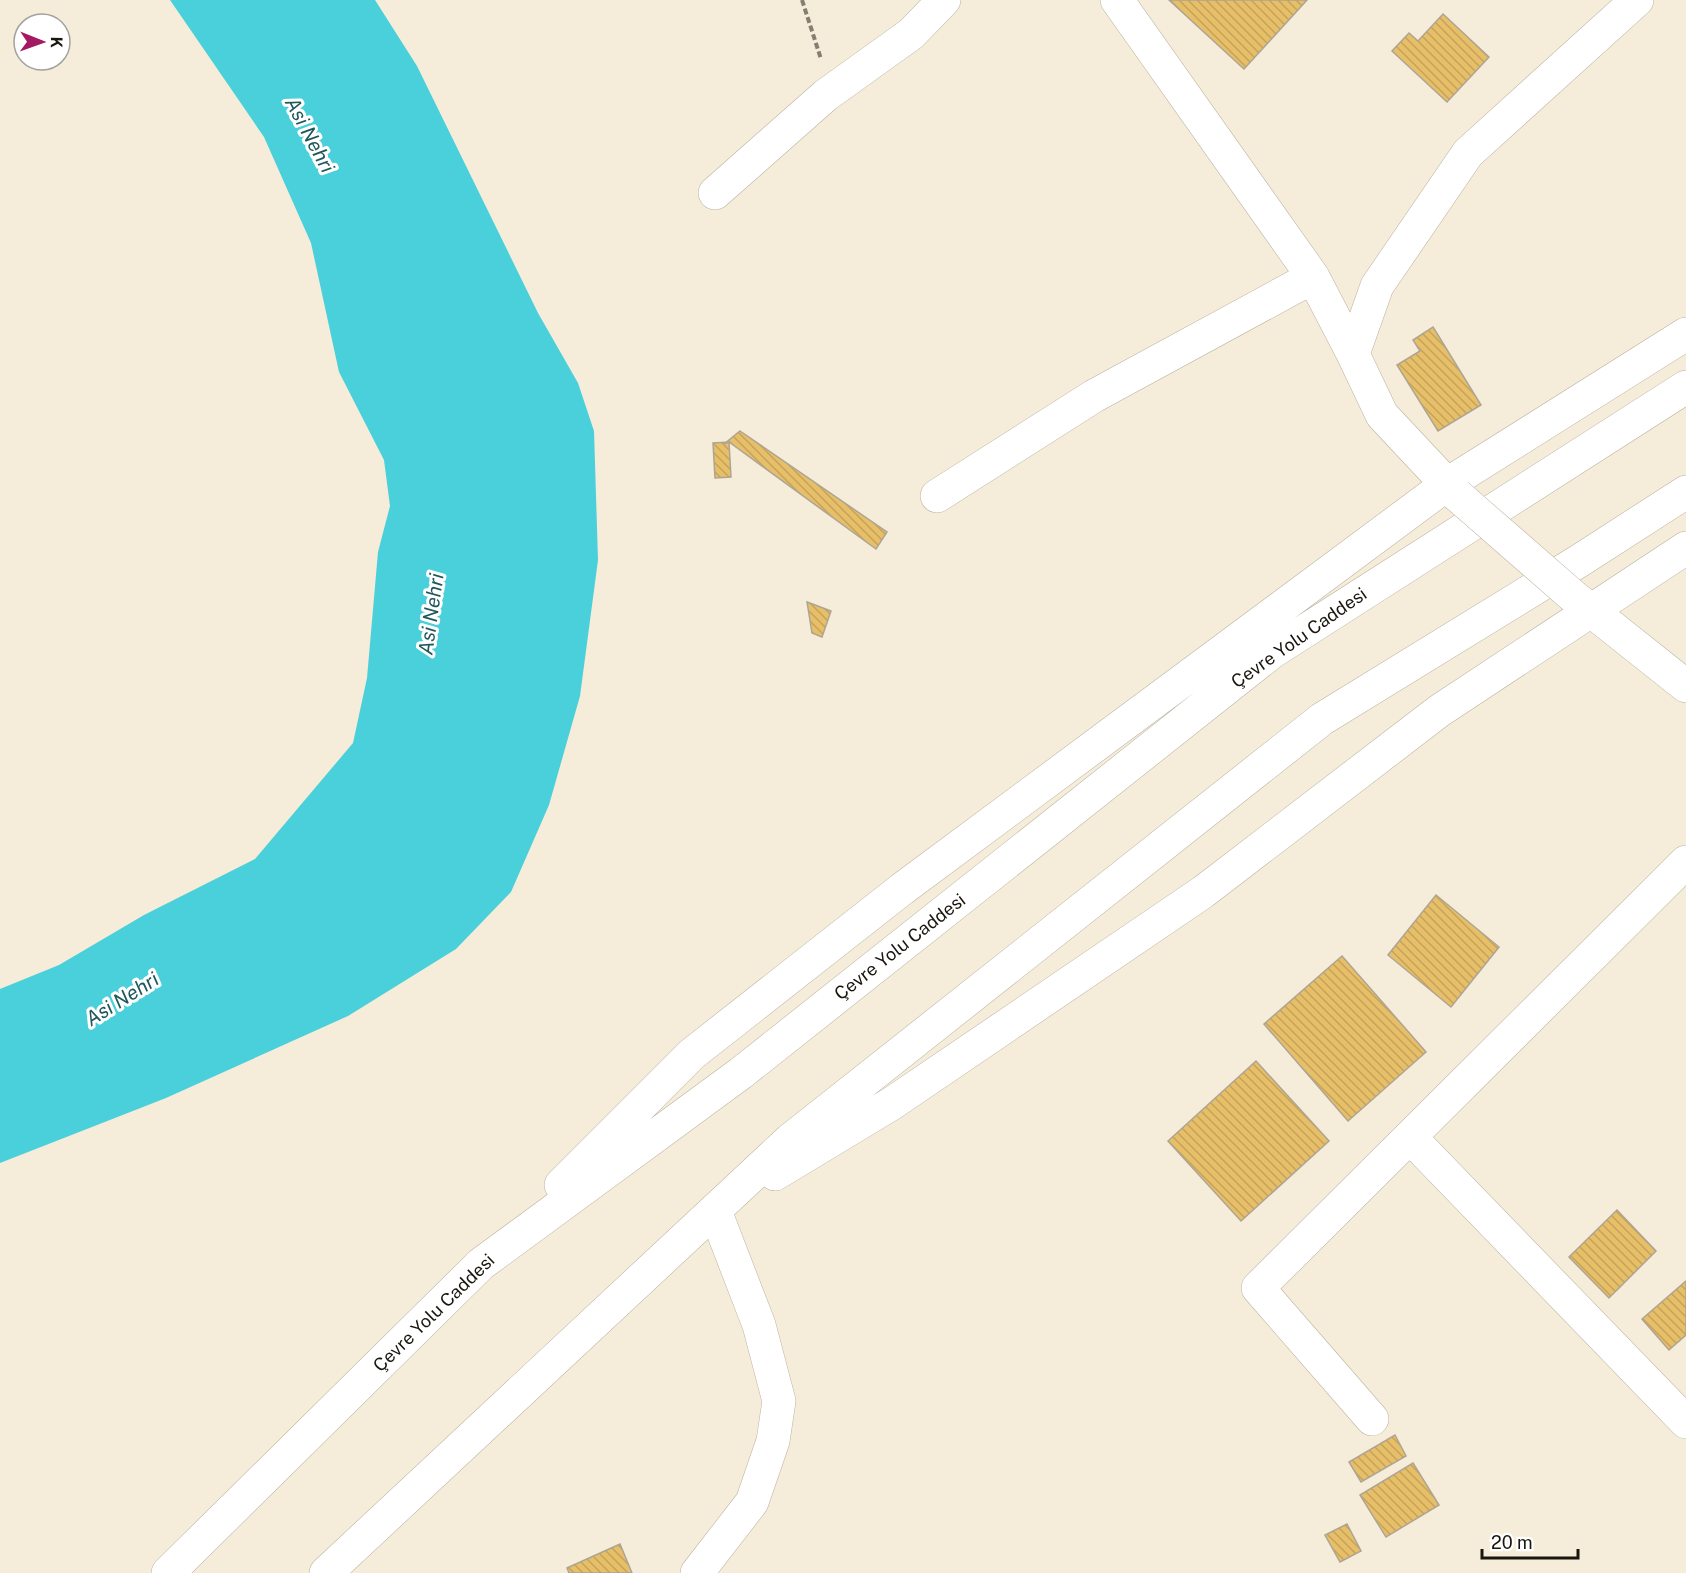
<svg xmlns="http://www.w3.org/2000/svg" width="1686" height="1573" viewBox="0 0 1686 1573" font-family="'Public Sans',sans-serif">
  <defs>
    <pattern id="building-back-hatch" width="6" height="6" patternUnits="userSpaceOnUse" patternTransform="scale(1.5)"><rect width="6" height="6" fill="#e8bf69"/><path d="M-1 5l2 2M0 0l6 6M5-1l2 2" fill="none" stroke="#c6a35a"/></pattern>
  </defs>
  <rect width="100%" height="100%" fill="#f5ecd9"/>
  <!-- water -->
  <path fill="#49d0da" d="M170,0H375L417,66L538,313L578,383L594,431L598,560L580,696L549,805L511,892L456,949L348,1016L166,1098L0,1163V989L59,965L144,915L255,859L353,743L367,678L378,552L390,506L384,460L339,372L311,243L264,137Z"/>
  <!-- building -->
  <path fill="url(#building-back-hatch)" stroke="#ada594" stroke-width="1.5" d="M1169,0H1307L1244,69Z
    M1443,14L1489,57L1447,102L1392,51L1409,33L1418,41Z
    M1433,327L1481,405L1438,431L1397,365L1420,351L1413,340Z
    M740,431L887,532L876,549L729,442L724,444Z
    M729,442L731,477L715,478L713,443Z
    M807,602L831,611L822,637L812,633Z
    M1436,895L1499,947L1451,1007L1388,955Z
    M1342,956L1426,1052L1348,1121L1264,1024Z
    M1256,1061L1329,1141L1241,1221L1168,1141Z
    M1617,1210L1656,1251L1609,1298L1569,1257Z
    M1686,1281V1335L1669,1350L1642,1319Z
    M1395,1435L1406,1456L1361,1482L1349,1462Z
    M1413,1463L1439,1505L1386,1537L1360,1495Z
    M1347,1524L1361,1551L1340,1562L1325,1535Z
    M620,1544L632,1573H569L567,1568Z"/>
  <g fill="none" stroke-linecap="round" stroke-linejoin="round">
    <!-- minor casing -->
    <g stroke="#bab2a0" stroke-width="34">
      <path id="minor" d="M1117,0L1313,277
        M715,193L826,95L911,34L944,0
        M1457,495L1382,415L1353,354L1377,286L1468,153L1637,0
        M937,496L1094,396L1313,277L1353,354
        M1574,597L1686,686
        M1410,1137L1686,1422
        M1372,1419L1258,1288L1686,862
        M697,1573L752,1502L773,1441L779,1401L759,1325L715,1211"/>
    </g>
    <!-- highway casing -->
    <g stroke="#bab2a0" stroke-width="34">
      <path id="highway" d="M775,1174L891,1104L1203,892L1439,711L1686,548
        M561,1185L692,1054L902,889L1446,485L1686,334
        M168,1573L481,1264L741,1073L1272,652L1686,387
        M326,1573L790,1140L1322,719L1579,561L1686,492"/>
    </g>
    <!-- path -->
    <path stroke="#857f72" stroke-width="4" stroke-dasharray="6 3" stroke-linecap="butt" d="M802,0L821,59"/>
    <!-- minor -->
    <use href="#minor" stroke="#fff" stroke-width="33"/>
    <!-- highway -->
    <use href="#highway" stroke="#fff" stroke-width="33"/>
    <!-- minor-bridge casing -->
    <g stroke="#bab2a0" stroke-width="34" stroke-linecap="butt">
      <path id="minor-bridge" d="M1457,495L1574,597"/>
    </g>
    <!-- minor-bridge -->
    <use href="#minor-bridge" stroke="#fff" stroke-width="33"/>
  </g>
  <g text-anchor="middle" stroke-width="6" stroke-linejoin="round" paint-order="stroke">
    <!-- street labels -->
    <g font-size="18" fill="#19160f" stroke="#fff">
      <text transform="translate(1299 638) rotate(-35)" y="6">Çevre Yolu Caddesi</text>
      <text transform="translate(900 947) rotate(-38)" y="6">Çevre Yolu Caddesi</text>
      <text transform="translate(434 1313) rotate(-44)" y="6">Çevre Yolu Caddesi</text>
    </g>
    <!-- water labels -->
    <g font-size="20" font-style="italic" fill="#1f575b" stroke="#fff">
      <text transform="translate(310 135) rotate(62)" y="7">Asi Nehri</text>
      <text transform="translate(431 614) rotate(-82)" y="7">Asi Nehri</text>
      <text transform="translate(122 999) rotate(-32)" y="7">Asi Nehri</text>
    </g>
  </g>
  <!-- north arrow -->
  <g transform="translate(42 42) rotate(91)"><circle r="28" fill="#ffffff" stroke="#a3a29f" stroke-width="1.5"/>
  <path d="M0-4.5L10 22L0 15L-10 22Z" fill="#a31a63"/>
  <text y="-9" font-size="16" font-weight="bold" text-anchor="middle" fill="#19160f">K</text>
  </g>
  <!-- scale -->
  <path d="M1482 1549v9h96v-9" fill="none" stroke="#19160f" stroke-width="3"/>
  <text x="1491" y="1549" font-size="18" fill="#19160f" stroke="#ffffff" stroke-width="4.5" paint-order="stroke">20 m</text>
</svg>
